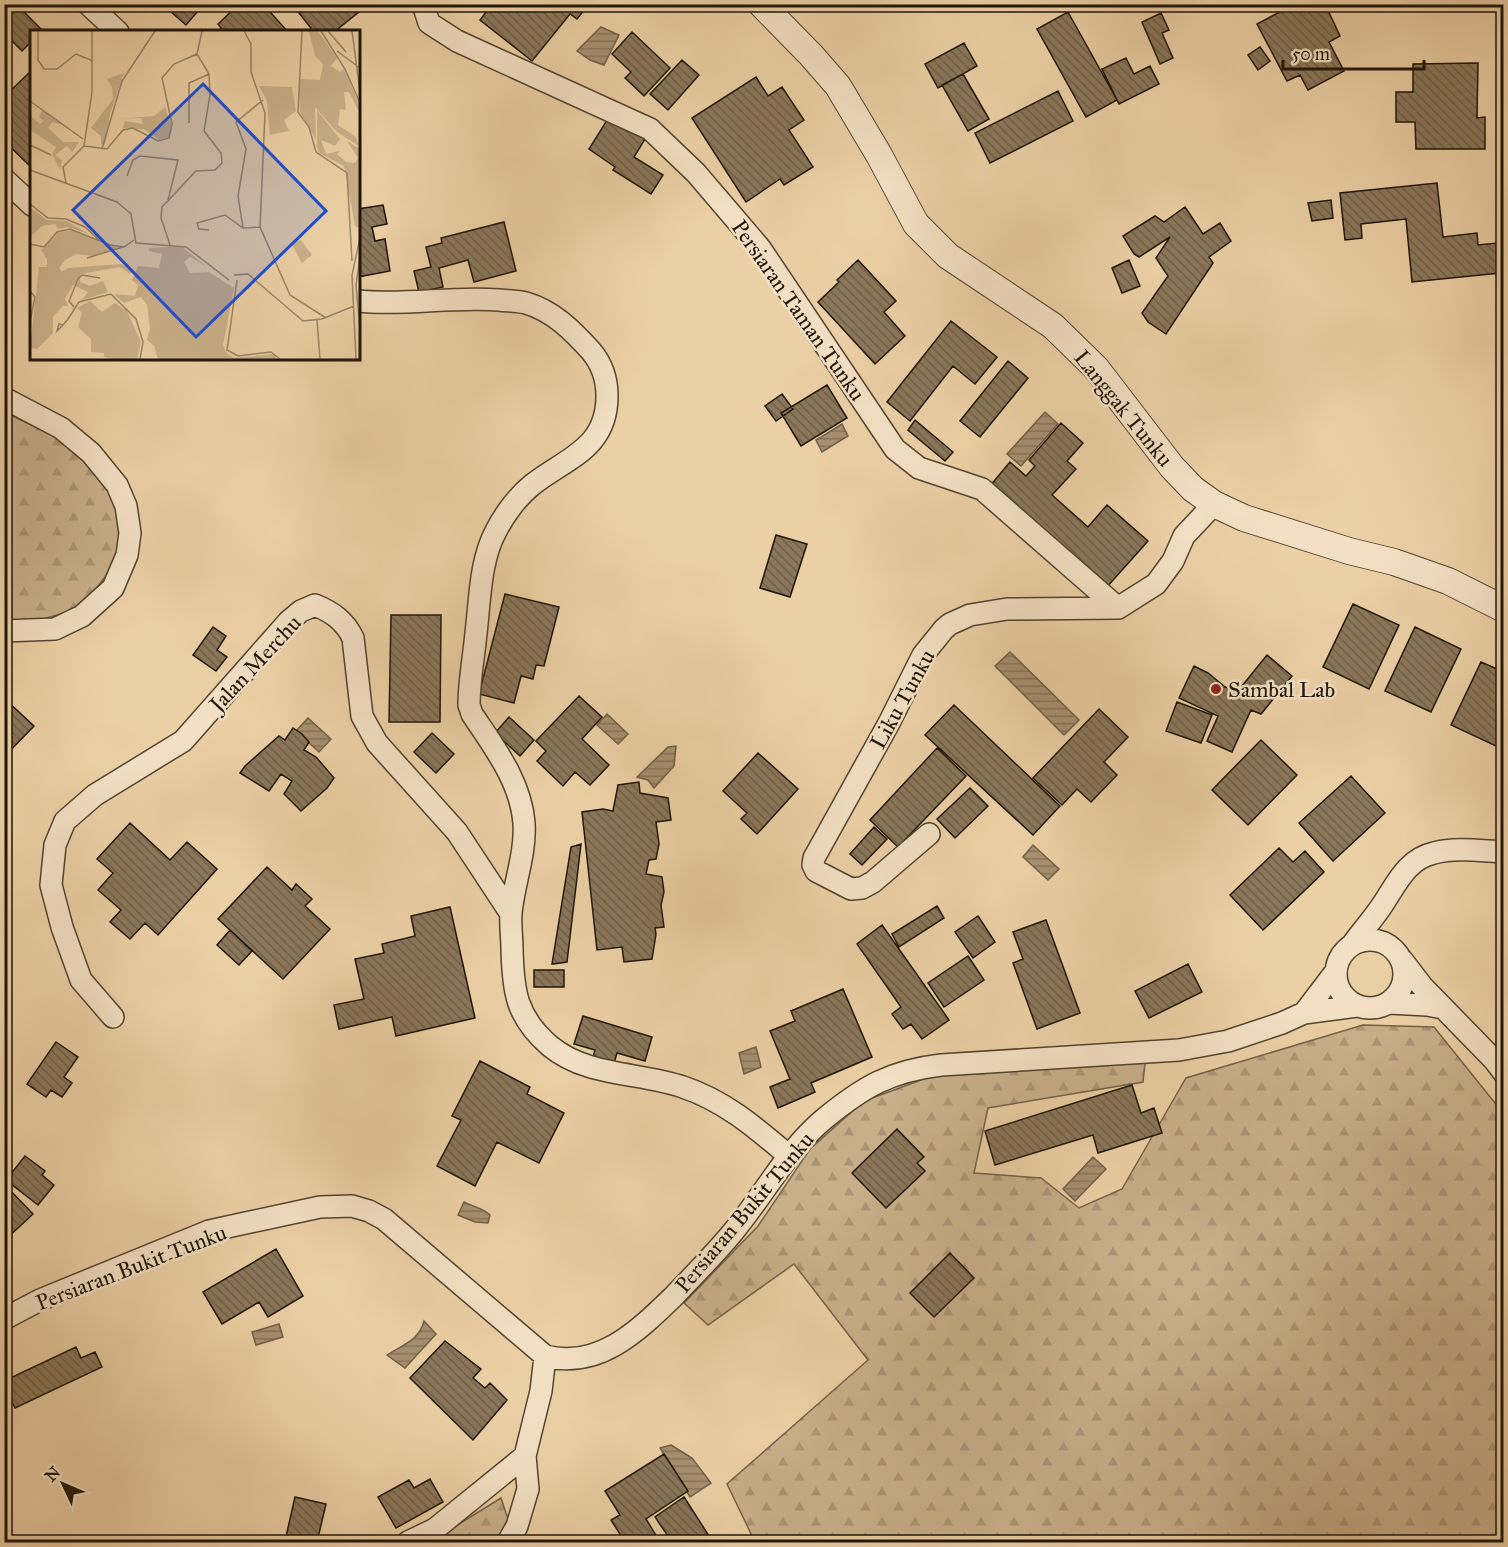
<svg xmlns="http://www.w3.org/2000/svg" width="1508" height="1547" viewBox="0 0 1508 1547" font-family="'IM FELL Great Primer',serif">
  <defs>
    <pattern id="forest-firs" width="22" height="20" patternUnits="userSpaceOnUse" patternTransform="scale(1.5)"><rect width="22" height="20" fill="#c9b08a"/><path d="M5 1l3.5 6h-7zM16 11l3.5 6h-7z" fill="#ac9676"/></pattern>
    <pattern id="water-rules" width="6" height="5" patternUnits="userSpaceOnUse" patternTransform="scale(1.5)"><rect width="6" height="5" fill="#a69070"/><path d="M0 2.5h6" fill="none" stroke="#87745a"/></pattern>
    <pattern id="building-back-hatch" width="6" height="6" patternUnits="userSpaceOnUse" patternTransform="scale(1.5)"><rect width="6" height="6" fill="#8a765a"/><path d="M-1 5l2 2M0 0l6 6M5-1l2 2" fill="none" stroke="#706048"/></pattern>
  </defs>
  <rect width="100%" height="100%" fill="#ecd0a5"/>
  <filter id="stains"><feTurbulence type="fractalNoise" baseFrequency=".00333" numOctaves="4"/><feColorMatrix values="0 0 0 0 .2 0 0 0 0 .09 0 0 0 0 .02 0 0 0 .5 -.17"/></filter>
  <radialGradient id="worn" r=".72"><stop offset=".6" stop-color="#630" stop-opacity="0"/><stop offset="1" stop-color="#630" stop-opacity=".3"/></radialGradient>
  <!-- forest -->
  <path fill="url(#forest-firs)" stroke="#746249" stroke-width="1.5" d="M4,412L53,435L87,464L108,489L122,523L115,566L78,609L43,619L5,623Z
    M1363,1025L1434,1027L1503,1113V1542H755L727,1484L868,1360L794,1264L708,1325L684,1303L758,1226L810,1149L864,1101L932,1076L1145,1063L1143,1082L988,1108L974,1173L1041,1178L1079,1208L1122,1189L1186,1078Z
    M501,1498L511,1528L502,1542H430Z"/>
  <!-- water -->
  <path fill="url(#water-rules)" stroke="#705f46" stroke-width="1.5" d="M601,27L619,35L604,65L590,60L577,51Z
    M1045,412L1058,424L1021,466L1007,454Z
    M842,424L848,436L822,452L816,440Z
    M1010,652L1079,720L1064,735L995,666Z
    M607,714L628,734L618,744L597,725Z
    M308,718L331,739L319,752L296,731Z
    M676,746L674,766L654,788L648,780L637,777L668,747Z
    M1033,845L1059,869L1048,880L1023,857Z
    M756,1047L761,1067L744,1074L739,1053Z
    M1093,1157L1106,1169L1075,1201L1063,1189Z
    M464,1202C473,1207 483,1208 490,1215L488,1223L475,1222L458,1215Z
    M424,1321L436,1334L405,1368L387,1355C402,1345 419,1341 424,1321Z
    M279,1324L283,1337L256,1345L252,1332Z
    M671,1445L692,1458L711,1483L690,1497L660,1448Z"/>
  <!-- building -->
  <path fill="url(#building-back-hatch)" stroke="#1f1508" stroke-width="1.5" d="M4,4H16L42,30L32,32V41L22,51L10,39L4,44Z
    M162,4H204L186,25Z
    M239,4H263L288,32H224L218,24Z
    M292,4H363L365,7L334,32H314Z
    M492,4H589L577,19L570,14L532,61L480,20Z
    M1295,4H1325L1340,36L1329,42L1344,71L1308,90L1300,75L1287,81L1257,24Z
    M1068,12L1117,100L1086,117L1037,29Z
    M1161,13L1169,30L1162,33L1173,58L1160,64L1142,22Z
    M632,32L670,68L644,96L625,78L631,72L612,54Z
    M964,43L977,66L938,88L925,64Z
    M1260,47L1270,61L1258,70L1248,55Z
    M1126,58L1134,74L1150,66L1159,84L1119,104L1102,69Z
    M682,60L699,75L668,110L650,94Z
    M1478,63L1477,118L1485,117V149H1416L1415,122H1396V92H1413V64Z
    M32,70V168L4,141V97Z
    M963,74L989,119L968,131L942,85Z
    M756,77L768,96L782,87L804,120L789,130L813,167L784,185L780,179L746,202L692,118Z
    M1058,91L1073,121L990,163L975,133Z
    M609,117L645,139L634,157L663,175L651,194L613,170L615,167L589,149Z
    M1437,183L1443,237L1477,233L1478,245L1497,243L1500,273L1412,282L1406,219L1361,224L1362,238L1345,240L1340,193Z
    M1331,200L1333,218L1312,221L1308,203Z
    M383,205L387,224L372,227L375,241L385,239L390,271L358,277V209Z
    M1185,207L1203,234L1220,223L1231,241L1209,257L1213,263L1166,334L1148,322L1142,313L1168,276L1156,258L1170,237L1139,257L1134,254L1123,236L1155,216L1164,222Z
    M504,222L516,271L474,282L468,260L439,268L443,287L419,292L414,271L431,267L426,247L442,243L441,238Z
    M858,260L896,301L884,312L905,336L875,364L818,302L839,282L837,280Z
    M1129,260L1140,286L1122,293L1112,268Z
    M951,321L997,357L975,384L953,366L910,421L887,402Z
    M1008,361L1028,378L980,437L960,421Z
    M827,385L847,418L801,446L781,413Z
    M782,394L793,409L776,421L765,406Z
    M915,420L953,452L945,461L908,430Z
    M1061,423L1083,443L1067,461L1076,469L1052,495L1088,527L1107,505L1148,541L1106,588L990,486L1010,462L1026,476L1035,466L1029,460Z
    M776,535L807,544L790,597L760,588Z
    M505,594L559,607L544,666L536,665L533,679L521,676L514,703L479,694Z
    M1353,604L1399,625L1369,689L1323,667Z
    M391,615H441L440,722H389Z
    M213,627L226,636L217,650L227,657L216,671L193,655Z
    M1415,627L1461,649L1431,712L1385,691Z
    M1267,655L1292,676L1261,714L1251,710L1232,752L1207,741L1218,716L1179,698L1194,666L1208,673L1225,687L1237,692Z
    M1481,662L1504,672V731L1496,746L1451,725Z
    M579,696L602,717L582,739L609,765L590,785L575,772L563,786L537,761L546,751L536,741Z
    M4,698L34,726L4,757Z
    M1177,702L1212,715L1201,743L1166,731Z
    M954,705L1060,806L1033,835L925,735Z
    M1099,709L1128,737L1104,762L1117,775L1091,802L1077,789L1062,805L1033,778Z
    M509,717L534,740L520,756L495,733Z
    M293,728L302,734L309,742L304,750L316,757L334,778L327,788L301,811L284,794L292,781L281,774L269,791L240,773L245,766L279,736L285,740Z
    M432,733L454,754L436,773L414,752Z
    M1261,740L1297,775L1248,825L1212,790Z
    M937,748L966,776L898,847L870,820Z
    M758,753L798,789L757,834L741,819L747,813L723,791Z
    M1351,776L1385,813L1333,861L1299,823Z
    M639,782L640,793L668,798L671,820L656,822L659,844L656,859L649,860L646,874L662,877L664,892L661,905L664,927L655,928L656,934L652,959L624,962L622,947L597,950L582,812L603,809L613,811L618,785Z
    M970,788L988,806L955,838L937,819Z
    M130,823L170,860L187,842L217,869L158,935L145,923L130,939L110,922L121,910L98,890L113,873L97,859Z
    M874,827L887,839L862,865L850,854Z
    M581,844L567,962L552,964L571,847Z
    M1279,848L1293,862L1305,851L1324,872L1263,930L1230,895Z
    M267,867L292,890L296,884L312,899L305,906L330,929L283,979L218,919Z
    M937,906L944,918L899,947L892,934Z
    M450,907L475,1018L396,1036L392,1017L339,1029L334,1005L364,999L355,959L384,953L382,944L415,936L411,916Z
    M978,916L995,942L973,958L955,932Z
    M1046,920L1080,1013L1037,1029L1013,963L1023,959L1013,932Z
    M882,925L949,1020L922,1039L911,1024L903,1029L892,1014L901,1007L857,944Z
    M230,930L252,951L239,965L217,945Z
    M968,956L984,980L944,1007L928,983Z
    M1188,964L1202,992L1149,1018L1135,991Z
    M534,970H564V987H534Z
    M843,989L872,1057L811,1083L815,1092L778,1108L770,1087L790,1079L770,1031L795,1021L791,1011Z
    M583,1016L652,1037L645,1061L617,1053L612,1070L591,1064L595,1050L574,1044Z
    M56,1042L78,1057L64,1077L72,1083L62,1097L51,1090L46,1097L27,1084Z
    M480,1061L530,1087L527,1094L564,1113L539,1163L497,1142L475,1186L437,1166L461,1120L452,1116Z
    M1132,1085L1141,1113L1154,1108L1162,1133L1098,1153L1093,1135L995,1165L985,1131Z
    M897,1129L924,1157L917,1163L925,1171L886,1208L852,1173Z
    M25,1156L45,1171L42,1175L54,1185L38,1205L6,1180Z
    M4,1184L33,1214L4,1241Z
    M276,1249L303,1296L268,1317L259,1302L222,1324L203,1292Z
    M950,1253L974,1278L934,1317L910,1293Z
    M445,1341L481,1369L473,1378L485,1388L490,1383L507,1400L473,1440L410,1378Z
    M76,1347L81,1358L95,1352L102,1367L15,1408L4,1386V1381Z
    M664,1454L688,1491L646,1519L660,1542H625L611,1520L620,1515L605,1491Z
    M430,1479L443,1502L396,1528L378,1497L409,1480L414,1488Z
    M295,1497L326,1504L317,1542L285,1541Z
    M684,1497L709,1536L699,1542H672L655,1517Z"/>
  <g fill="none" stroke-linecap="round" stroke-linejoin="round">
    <!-- minor casing -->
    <g stroke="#52442f" stroke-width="24">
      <path id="minor" d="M88,4L118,32
        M423,4L429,23L457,41L650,129L696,173L760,248L895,449L919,468L982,489L1118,608
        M4,179L32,205
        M358,301C405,306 452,296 499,300C507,301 517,301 526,303C553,311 572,330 591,351C602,364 607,379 607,396C607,449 566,458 532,485C518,496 504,515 496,531C480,560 480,600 476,633C474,656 469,681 469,705L472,714C494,747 521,782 524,823C526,853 514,883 511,913C510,925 512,937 512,949C513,991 516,1017 550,1046C587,1077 640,1072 683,1087C725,1101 756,1128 789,1156
        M4,398L61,428L91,453L117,485L126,506L130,533L127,555L113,588L82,616L55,629L4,631
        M929,834L873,882L862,888L851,889L816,871L813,865L814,858L889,723L923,655L944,629L950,624L970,615L1007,609L1118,608L1156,584L1173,561L1184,536L1214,504
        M1336 974a34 34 0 1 1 68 0a34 34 0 1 1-68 0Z
        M1352,945C1362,931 1374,918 1383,904C1397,883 1407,859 1434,853C1456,847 1481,851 1504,852
        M1402,960L1422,986L1495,1061L1504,1073
        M1389,1003L1427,1005L1443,1008
        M1304,1013L1336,971
        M113,1017L81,980L62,927L51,885L55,845L65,821L95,795L183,741L289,621L301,611L315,605C332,612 345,621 353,638L362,716L377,743L457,832L511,914
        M4,1319L40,1300L209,1231L320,1207L352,1206L369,1211L384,1219L545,1356C599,1370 639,1330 674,1296C694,1275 714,1255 733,1232C764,1195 786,1151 824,1119C863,1087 890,1071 941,1065L1179,1050L1228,1041L1282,1023L1304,1013L1357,1006
        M408,1542L435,1529L525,1456L541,1391L545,1356
        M508,1542L517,1526L528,1489L525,1456"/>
    </g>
    <!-- tertiary casing -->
    <g stroke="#52442f" stroke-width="28">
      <path id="tertiary" d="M761,4L811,55L838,86L879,155L916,224L948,256L1053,326L1096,368L1172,467L1193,489L1214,504L1244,518L1349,551L1394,562L1448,581L1504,609"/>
    </g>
    <!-- minor -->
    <use href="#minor" stroke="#f3e0c4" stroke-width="21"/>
    <!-- tertiary -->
    <use href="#tertiary" stroke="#f3e0c4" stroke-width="26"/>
  </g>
  <!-- markers -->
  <circle fill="#8f2418" stroke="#f3e0c4" stroke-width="2" cx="1216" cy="689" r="6"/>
  <g text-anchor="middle" stroke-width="5" stroke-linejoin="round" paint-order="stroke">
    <!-- street labels -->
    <g font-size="22" fill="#1f1508" stroke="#f3e0c4">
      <text transform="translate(799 310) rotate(55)" y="8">Persiaran Taman Tunku</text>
      <text transform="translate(1124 408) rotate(51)" y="8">Langgak Tunku</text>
      <text transform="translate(255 663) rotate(-47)" y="8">Jalan Merchu</text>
      <text transform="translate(902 699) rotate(-61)" y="8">Liku Tunku</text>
      <text transform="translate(744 1212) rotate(-50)" y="8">Persiaran Bukit Tunku</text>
      <text transform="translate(131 1267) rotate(-21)" y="8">Persiaran Bukit Tunku</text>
    </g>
    <!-- poi labels -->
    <g font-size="22" fill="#1f1508" stroke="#f3e0c4" text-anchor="start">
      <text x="1228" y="697">Sambal Lab</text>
    </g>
  </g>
  <!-- overview -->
  <g transform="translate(30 30)">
    <rect width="330" height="330" fill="#ecd0a5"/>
    <path d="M271,210L282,225L272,233L261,213Z" fill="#c9b08a"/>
    <path d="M274,1H288L307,28L301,36L310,42L314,39L330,76V84L319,62H314L316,80L310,79L308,95L326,107L329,116L307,102L285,77L286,110L270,82L269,49L290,50L293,34L285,26L279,2ZM94,43L80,84L76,111L71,115V106L61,98L83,69L82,57L77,49ZM229,56L262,57L266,81L254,90L259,101L240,105L237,71ZM135,77L141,94L139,107L129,110L114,99L93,98L95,91L113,94L111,88L88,89L124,86ZM12,80L36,96L22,92L18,98L33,112H49L39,127L42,122L37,116L25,125L32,130L30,140L22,124L26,117L0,100V86L10,94L14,91L9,87ZM287,80L310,109L305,116L291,110L296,124L310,121L307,124L316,132L325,133L328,128L317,111L330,119L329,198L325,196L314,136L289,123L287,116ZM1,178L17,190L37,191L59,204L38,197L28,199L25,194L12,196L0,207ZM42,200L88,218L64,226L46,224L35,230L29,238L32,242L38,238L91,234L104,240L100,244L90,237L50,244V252L60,256L73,251L78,262L52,270L58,262L43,255L35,269L38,276H33L23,287V303L7,319L0,318L9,237H17V229L11,220L28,203ZM151,216L177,237L160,227L154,232L160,243L179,242L204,258L193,315L196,323L204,328L244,324L247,329H128L124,316L117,310L120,299L117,275L111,267L94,273L84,264L105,266L108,255L102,250L108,236L129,238L132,224L119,221V218ZM60,271L72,282L85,273L97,281L111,312L107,329H82L74,327V323L61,322V309L48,297L52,283L47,278Z" fill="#c9b08a"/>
    <path fill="none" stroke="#9a8566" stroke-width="1.5" d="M8,1V30L14,39H27L46,24L63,31M214,1L221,14V42L235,83L230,197L260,265L296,288M272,1L268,82L279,97L286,122L317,143L322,231M291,1L315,39L330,73M298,1L316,22M322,1L330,62M307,21L330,38M0,71L53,109M159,93V53L179,44M0,115L21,125M54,116L77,119L93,100L103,98L128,111L139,108L142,94L132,48L144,34L167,24M54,116L62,62V1M72,119L92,51L125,1M0,140L87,172L101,184L106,213L156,217L199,250M97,146L103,130L110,126L148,130L138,170M36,153L33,137L54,116M0,174L18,188L36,189L55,197L69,210M213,198L208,166L216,119L206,92L233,70M179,200L169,199L167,193L195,185L213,198L230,197M0,214L14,217L27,202L40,199L80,215L94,217L104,210M140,215L131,188L132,177L166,141L185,140L192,133L191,123L174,101L180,65L179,44L167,24L172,1M330,227L326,255L330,299M57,228L93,217M204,245L218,244L273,291L292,289L324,276M207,250L197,320L208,326L241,322L250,329M0,261L5,267L0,292M44,277L39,271L48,249L52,245L70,248M287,290L290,329M33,295L29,294L27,301L33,295L38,289L49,272L81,264L106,289L113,312L110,329M326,329L322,245L330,208"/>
    <path fill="#1d4ed8" fill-opacity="0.15" stroke="#1d4ed8" stroke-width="3" d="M173,54L296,181L166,307L43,180Z"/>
    <rect width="330" height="330" fill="none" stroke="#1f1508" stroke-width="3"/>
  </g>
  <!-- margin -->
  <rect width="1508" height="1547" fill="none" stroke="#ecd0a5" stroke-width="24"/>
  <rect x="6" y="6" width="1496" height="1535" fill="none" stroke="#1f1508" stroke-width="3"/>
  <rect x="12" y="12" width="1484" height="1523" fill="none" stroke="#1f1508" stroke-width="1.5"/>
  <!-- north arrow -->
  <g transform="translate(63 1484) rotate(314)" stroke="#f3e0c4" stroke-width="4.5" paint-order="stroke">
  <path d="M0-4.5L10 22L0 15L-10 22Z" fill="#1f1508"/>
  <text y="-9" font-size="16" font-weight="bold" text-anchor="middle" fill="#1f1508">N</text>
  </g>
  <!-- scale -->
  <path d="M1283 60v9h141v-9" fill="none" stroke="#1f1508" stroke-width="3"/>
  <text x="1292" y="60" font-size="18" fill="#1f1508" stroke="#f3e0c4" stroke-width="4.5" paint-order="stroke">50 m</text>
  <rect width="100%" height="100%" filter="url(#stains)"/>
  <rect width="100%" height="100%" fill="url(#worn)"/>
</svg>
